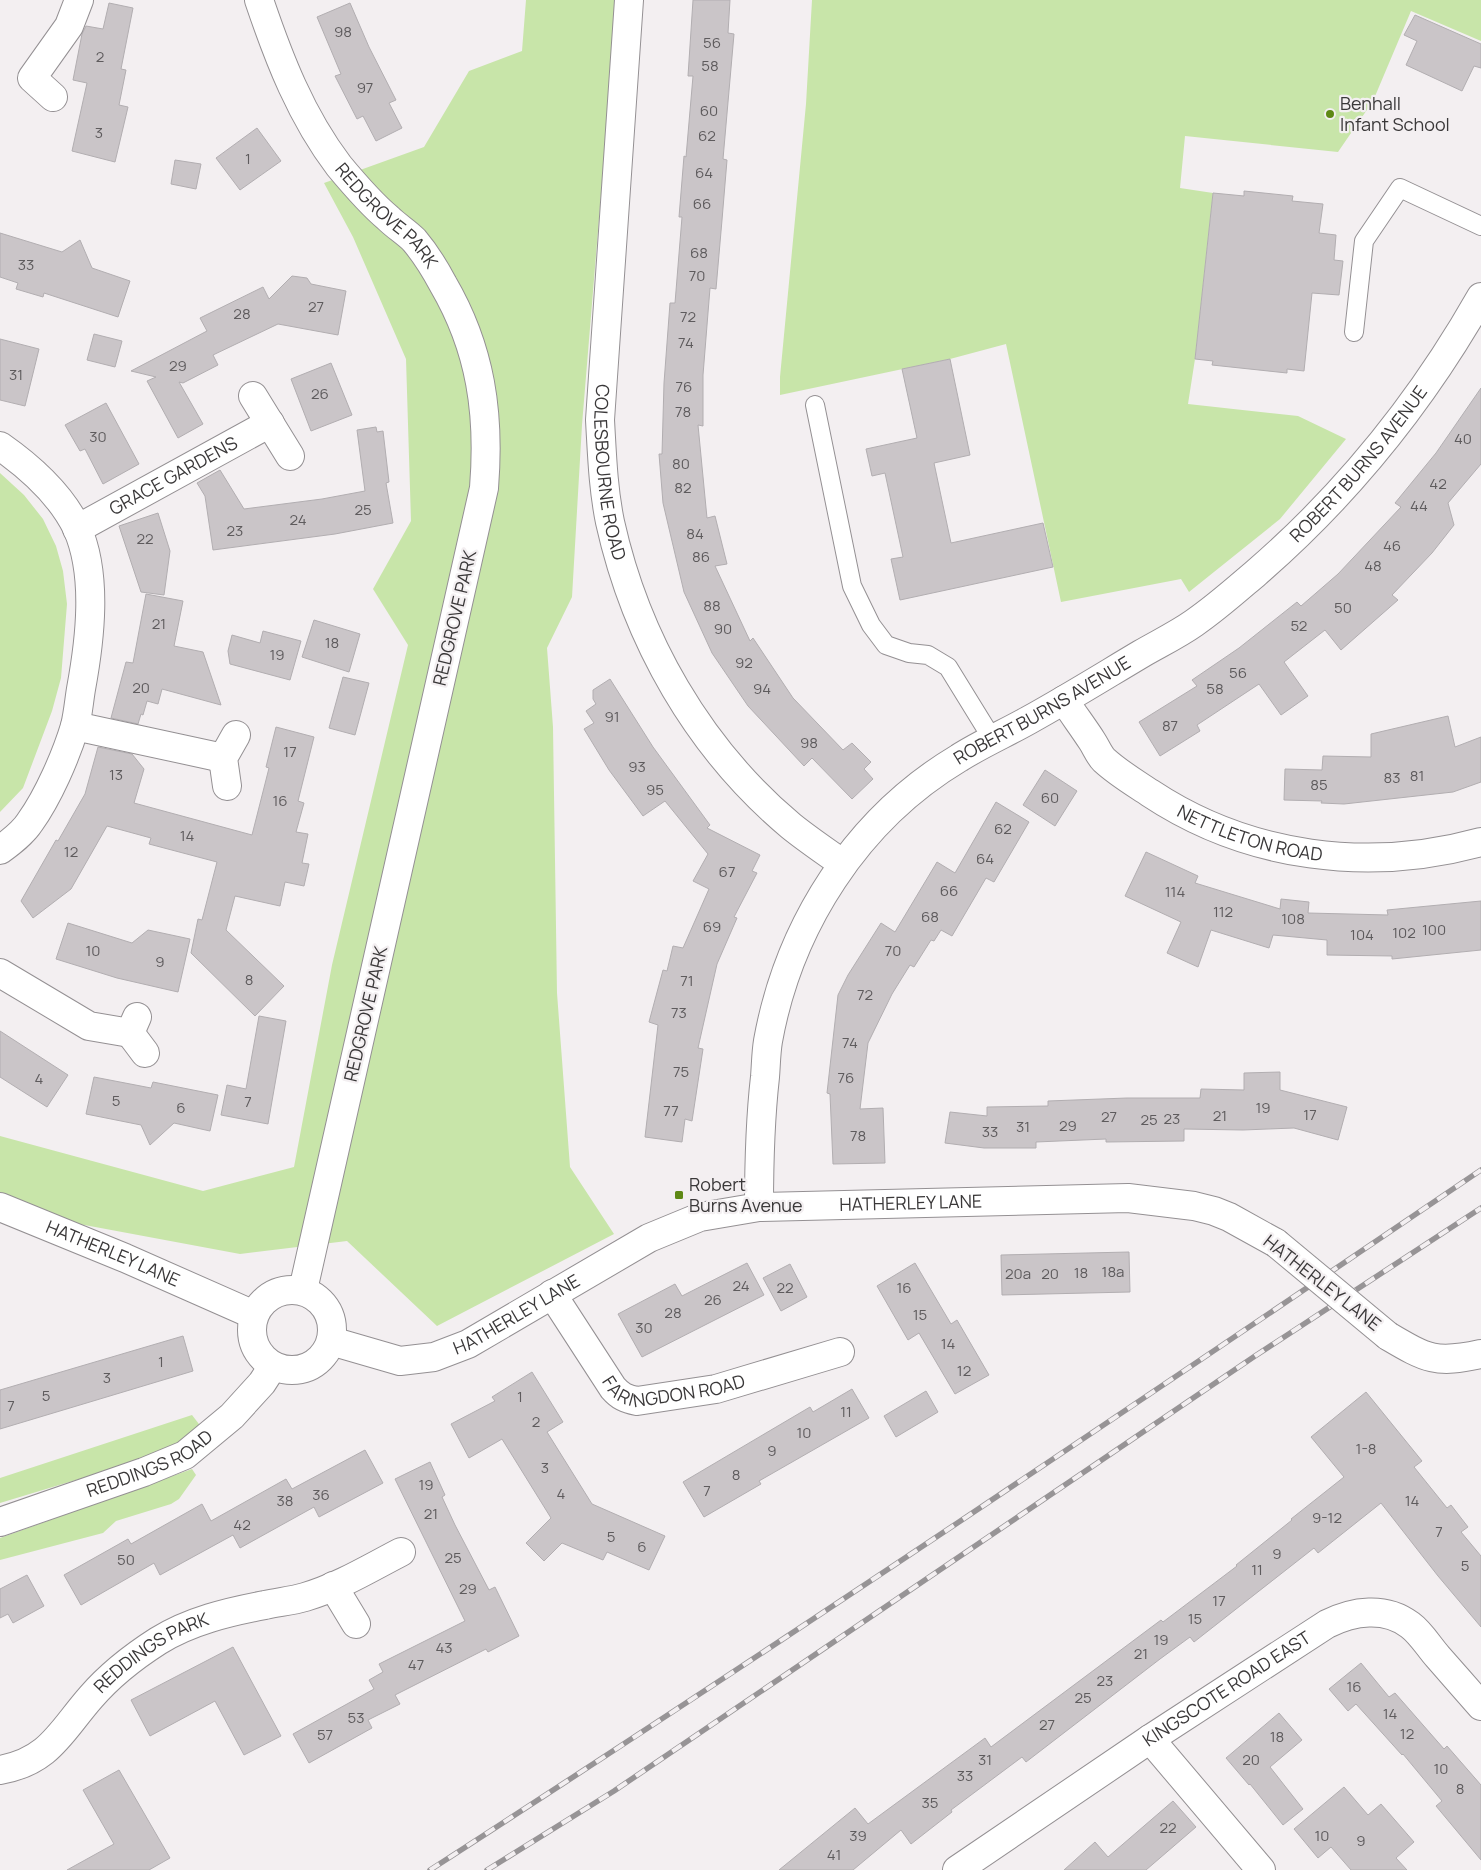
<svg xmlns="http://www.w3.org/2000/svg" width="1481" height="1870" viewBox="0 0 1481 1870" font-family="Manrope,sans-serif">
  <rect width="100%" height="100%" fill="#f3eff1"/>
  <!-- green -->
  <path fill="#c8e5a9" d="M526,0H617L582,425L572,597L547,648L553,727L557,993L570,1167L614,1234L437,1326L347,1241L240,1254L63,1221L0,1192V1136L203,1191L294,1167L332,965L408,645L373,589L411,521L406,359L353,237L324,183L424,147L469,71L522,51Z
    M812,0H1481V41L1411,11L1373,101L1338,152L1185,136L1180,188L1213,193L1195,359L1188,404L1298,416L1346,439L1280,519L1189,592L1181,579L1061,602L1006,344L950,359L780,395V377L806,104Z
    M0,473L24,495L43,519L56,546L63,571L67,604L61,678L52,711L23,788L0,812Z
    M192,1415L202,1428L155,1456L0,1503V1478Z
    M192,1469L196,1475L179,1499L171,1504L116,1521L103,1533L0,1560V1538Z"/>
  <!-- building -->
  <path fill="#cac5c8" stroke="#b2aeb1" d="M693,0H730L728,33L734,34L723,159L727,160L722,220L716,289L710,288L703,375V426L698,425L707,518L715,516L727,564L715,566L750,641L753,638L793,698L843,750L852,743L871,762L864,769L873,779L852,799L812,758L804,766L748,706L712,653L684,592L663,503L659,454H662L664,383L670,303H675L682,217H679L684,156L686,157L693,76H688Z
    M109,3L133,8L121,69L126,70L119,105L128,107L115,162L72,151L87,83L73,80L82,34L86,26L103,29Z
    M350,3L369,47L396,100L389,103L402,128L376,141L363,116L357,119L335,76L341,74L317,17Z
    M1415,15L1481,44V68L1474,66L1462,91L1406,65L1417,41L1404,35Z
    M257,128L281,161L240,190L216,158Z
    M175,160L201,164L196,189L171,184Z
    M1244,191L1293,196L1292,201L1323,204L1319,233L1336,235L1334,260L1343,261L1339,295L1312,293L1304,371L1287,369V373L1212,365L1213,361L1195,359L1213,193L1244,196Z
    M0,233L62,252L80,240L92,268L130,281L118,317L44,293L43,297L16,289L18,283L0,277Z
    M292,276L307,278L311,284L346,291L338,335L278,324L213,355L218,365L183,383L179,382L203,424L178,438L147,381L156,377L131,371L207,331L200,318L263,287L269,299Z
    M94,334L122,341L115,367L87,360Z
    M0,339L39,349L25,406L0,400Z
    M950,359L970,455L934,463L951,543L1043,523L1053,567L900,600L891,559L903,557L885,473L872,476L866,449L917,438L902,369Z
    M331,363L352,415L311,431L291,379Z
    M1481,388V464L1448,503L1454,525L1432,553L1392,595L1398,600L1341,650L1325,630L1284,662L1308,696L1281,715L1259,684L1197,725L1200,731L1160,756L1139,722L1197,686L1192,680L1239,648L1297,602L1301,606L1338,574L1401,507L1395,503L1436,453Z
    M106,403L139,464L103,484L85,449L80,451L65,425Z
    M376,427L377,432L383,431L389,482L386,483L393,523L335,534L213,550L205,496L197,483L220,470L244,509L322,499L365,491L357,430Z
    M158,513L170,551L164,595L141,592L119,526Z
    M146,594L183,601L174,646L203,652L221,705L162,689L158,704L147,701L143,715L141,714L138,724L111,718L126,662L133,663Z
    M314,620L360,634L349,672L302,657Z
    M263,631L301,641L290,680L230,664L228,651L232,635L260,643Z
    M343,677L369,683L355,735L329,728Z
    M610,679L653,747L710,825L707,828L760,855L752,871L757,873L734,917L737,918L717,964L698,1048L703,1049L692,1121L685,1119L682,1142L645,1137L658,1025L649,1022L663,970L667,971L673,946L683,948L709,889L693,881L708,854L665,801L643,816L609,770L584,729L594,723L586,711L596,704L593,699V690Z
    M1448,716L1455,747L1481,737V782L1453,792L1344,804L1321,803L1322,801L1284,800L1285,769L1322,770L1323,756L1371,757V734Z
    M276,727L314,737L298,801L304,803L296,832L308,834L302,863L309,864L304,886L285,882L280,906L235,896L226,930L284,986L255,1016L191,953L198,919L202,920L217,862L149,844L151,838L107,826L71,889L33,918L21,901L56,840L58,841L85,794L98,747L132,754L144,769L134,803L252,835L269,768L266,767Z
    M1045,770L1077,791L1055,826L1023,805Z
    M996,802L1029,822L994,882L986,878L952,936L941,930L934,941L931,940L914,967L910,965L892,994L868,1043L860,1109L883,1108L885,1163L833,1164L830,1094L827,1093L838,995L848,975L881,923L895,932L937,862L955,873Z
    M1146,852L1198,876L1195,883L1280,909L1281,899L1309,902L1308,913L1388,915L1387,910L1481,901V950L1392,959V956L1327,955V940L1273,935L1269,948L1211,930L1198,967L1167,953L1181,922L1125,896Z
    M68,923L132,943L148,930L190,939L178,992L117,978L56,959Z
    M259,1016L286,1021L268,1124L221,1115L227,1085L246,1089Z
    M0,1031L68,1075L47,1107L0,1077Z
    M1280,1072V1090L1347,1107L1338,1140L1294,1128L1243,1130L1184,1129V1141L1106,1142V1139L1036,1142V1148H984L945,1143L950,1112L987,1116V1107L1048,1106V1101L1127,1098H1200L1201,1089L1244,1090V1073Z
    M94,1077L151,1088L153,1082L218,1095L210,1131L174,1123L150,1145L141,1125L86,1114Z
    M1129,1252L1130,1292L1002,1295L1001,1255Z
    M747,1263L764,1295L642,1357L618,1314L675,1284L682,1296Z
    M915,1263L951,1324L957,1320L989,1375L955,1394L919,1333L908,1340L877,1286Z
    M790,1264L807,1297L781,1311L763,1278Z
    M183,1336L193,1371L0,1429V1390Z
    M532,1372L563,1422L547,1432L592,1504L665,1536L649,1570L607,1552L603,1560L562,1543L544,1561L526,1543L551,1518L502,1439L469,1458L451,1424L495,1401L492,1397Z
    M852,1389L869,1418L759,1481L761,1484L704,1517L683,1482L810,1407L813,1412Z
    M926,1391L938,1412L896,1437L884,1416Z
    M1366,1392L1422,1461L1414,1467L1447,1508L1451,1505L1468,1527L1461,1532L1481,1556V1627L1438,1576L1381,1503L1318,1553L1314,1548L1194,1642L1190,1637L1160,1659L1026,1762L1022,1757L951,1810L952,1812L911,1844L901,1830L853,1870H779L855,1808L868,1824L985,1738L991,1747L1161,1620L1163,1622L1237,1566L1236,1565L1292,1520L1291,1519L1344,1477L1311,1437Z
    M365,1450L383,1483L319,1517L314,1507L240,1548L233,1535L160,1575L154,1563L81,1605L64,1575L128,1539L131,1544L202,1504L211,1521L286,1479L292,1489Z
    M430,1462L445,1495L442,1497L455,1525L489,1590L495,1587L519,1636L488,1652L486,1649L395,1695L400,1704L368,1720L372,1728L309,1763L293,1734L374,1689L369,1680L383,1672L379,1664L465,1621L395,1479Z
    M27,1575L44,1606L13,1623L8,1614L0,1618V1589Z
    M233,1647L281,1736L244,1755L215,1701L150,1736L131,1700Z
    M1361,1663L1389,1697L1395,1693L1444,1749L1447,1746L1481,1785V1860L1436,1806L1442,1801L1403,1754L1402,1755L1356,1704L1348,1711L1329,1689Z
    M1279,1713L1302,1740L1270,1767L1303,1809L1283,1825L1250,1784L1249,1785L1226,1758Z
    M119,1770L170,1858L149,1870H67L114,1844L83,1790Z
    M1344,1787L1368,1815L1381,1804L1414,1842L1396,1858L1407,1870H1351L1331,1847L1318,1858L1294,1829Z
    M1173,1801L1196,1827L1146,1870H1064L1095,1842L1108,1857Z"/>
  <g fill="none" stroke-linecap="round" stroke-linejoin="round">
    <!-- lane casing -->
    <g stroke="#949093" stroke-width="20">
      <path id="lane" d="M1354,332L1364,241L1400,188L1481,226
        M815,405L852,586L871,625L886,645L909,653L928,655L948,667L993,740"/>
    </g>
    <!-- street casing -->
    <g stroke="#949093" stroke-width="30">
      <g id="street">
        <path id="s1" d="M259,0C279,59 301,116 339,166C354,184 370,203 388,218C396,226 406,232 414,240C425,253 435,269 443,284C481,349 490,414 484,488L303,1290"/>
        <path id="s2" d="M629,0L600,420C602,454 603,488 610,522C636,639 698,748 791,826C807,839 825,851 843,864"/>
        <path d="M53,97L32,78L69,26L79,0"/>
        <path d="M253,396L290,456"/>
        <path d="M0,446C30,467 61,495 77,528C98,575 90,640 81,689C79,701 78,714 75,726C66,756 48,797 30,822C23,833 11,842 0,850"/>
        <path id="s3" d="M77,529L270,423"/>
        <path id="s4" d="M1064,700C1073,714 1083,727 1092,741C1096,747 1099,755 1104,760C1118,773 1135,783 1150,793C1248,858 1369,873 1481,842"/>
        <path d="M75,726L223,758"/>
        <path d="M227,786L223,758L236,735"/>
        <path d="M0,973L89,1026L130,1033L137,1017"/>
        <path d="M130,1033L145,1053"/>
        <path id="s5" d="M0,1207L125,1258L254,1315"/>
        <path id="s6" d="M759,1207C759,1163 760,1121 765,1077C766,1065 766,1053 768,1041C789,925 857,819 959,758C981,744 1006,733 1029,720C1067,699 1104,676 1141,654C1158,644 1177,635 1194,623C1216,608 1236,590 1256,573C1346,495 1422,401 1481,297"/>
        <circle cx="292" cy="1330" r="40"/>
        <path id="s7" d="M552,1294L613,1388C620,1396 626,1399 637,1401L716,1389L840,1352"/>
        <path d="M1388,1336C1427,1359 1436,1364 1481,1354"/>
        <path id="s8" d="M331,1341L400,1361L434,1357L468,1344L649,1238L700,1217L759,1207L1128,1198L1194,1206L1214,1211L1229,1217L1276,1243"/>
        <path id="s9" d="M0,1522L144,1472L185,1455L232,1416L262,1383L273,1366"/>
        <path d="M333,1586L356,1624"/>
        <path d="M1150,1739L1261,1870"/>
        <path id="s10" d="M0,1770C50,1761 61,1731 91,1697C110,1675 133,1657 158,1641C190,1621 228,1612 265,1605C278,1602 292,1601 305,1597C339,1587 370,1568 401,1552"/>
        <path id="s11" d="M957,1870L1150,1739L1327,1624C1353,1611 1385,1606 1410,1625C1421,1633 1429,1647 1438,1657C1452,1673 1467,1690 1481,1706"/>
      </g>
    </g>
    <!-- lane -->
    <use href="#lane" stroke="#fff" stroke-width="18"/>
    <!-- street -->
    <use href="#street" stroke="#fff" stroke-width="28"/>
    <!-- rail casing -->
    <g stroke="#979496" stroke-width="5.5">
      <path id="rail" d="M430,1870C783,1642 1133,1406 1481,1170
        M487,1870L614,1791L1255,1356L1481,1208"/>
    </g>
    <!-- rail -->
    <use href="#rail" stroke="#f3eff1" stroke-width="4" stroke-dasharray="11" stroke-linecap="butt"/>
    <!-- street-bridge casing -->
    <g stroke="#949093" stroke-width="30" stroke-linecap="butt">
      <path id="street-bridge" d="M1276,1243L1388,1336"/>
    </g>
    <!-- street-bridge -->
    <use href="#street-bridge" stroke="#fff" stroke-width="28"/>
  </g>
  <!-- markers -->
  <g fill="#5e8815" stroke="#f3eff1" stroke-width="2">
    <circle cx="1330" cy="114" r="5"/>
    <rect x="674" y="1190" width="10" height="10" rx="2.5"/>
  </g>
  <g text-anchor="middle" stroke-width="4.5" stroke-linejoin="round" paint-order="stroke">
    <!-- number labels -->
    <g font-size="15" fill="#5e5b5d">
      <text x="343" y="37">98</text>
      <text x="712" y="48">56</text>
      <text x="100" y="62">2</text>
      <text x="710" y="71">58</text>
      <text x="365" y="93">97</text>
      <text x="709" y="116">60</text>
      <text x="99" y="138">3</text>
      <text x="707" y="141">62</text>
      <text x="248" y="164">1</text>
      <text x="704" y="178">64</text>
      <text x="702" y="209">66</text>
      <text x="699" y="258">68</text>
      <text x="26" y="270">33</text>
      <text x="697" y="281">70</text>
      <text x="316" y="312">27</text>
      <text x="242" y="319">28</text>
      <text x="688" y="322">72</text>
      <text x="686" y="348">74</text>
      <text x="178" y="371">29</text>
      <text x="16" y="380">31</text>
      <text x="684" y="392">76</text>
      <text x="320" y="399">26</text>
      <text x="683" y="417">78</text>
      <text x="98" y="442">30</text>
      <text x="1463" y="444">40</text>
      <text x="681" y="469">80</text>
      <text x="1438" y="489">42</text>
      <text x="683" y="493">82</text>
      <text x="1419" y="511">44</text>
      <text x="363" y="515">25</text>
      <text x="298" y="525">24</text>
      <text x="235" y="536">23</text>
      <text x="695" y="539">84</text>
      <text x="145" y="544">22</text>
      <text x="1392" y="551">46</text>
      <text x="701" y="562">86</text>
      <text x="1373" y="571">48</text>
      <text x="712" y="611">88</text>
      <text x="1343" y="613">50</text>
      <text x="159" y="629">21</text>
      <text x="1299" y="631">52</text>
      <text x="723" y="634">90</text>
      <text x="332" y="648">18</text>
      <text x="277" y="660">19</text>
      <text x="744" y="668">92</text>
      <text x="1238" y="678">56</text>
      <text x="141" y="693">20</text>
      <text x="762" y="694">94</text>
      <text x="1215" y="694">58</text>
      <text x="612" y="722">91</text>
      <text x="1170" y="731">87</text>
      <text x="809" y="748">98</text>
      <text x="290" y="757">17</text>
      <text x="637" y="772">93</text>
      <text x="116" y="780">13</text>
      <text x="1417" y="781">81</text>
      <text x="1392" y="783">83</text>
      <text x="1319" y="790">85</text>
      <text x="655" y="795">95</text>
      <text x="1050" y="803">60</text>
      <text x="280" y="806">16</text>
      <text x="1003" y="834">62</text>
      <text x="187" y="841">14</text>
      <text x="71" y="857">12</text>
      <text x="985" y="864">64</text>
      <text x="727" y="877">67</text>
      <text x="949" y="896">66</text>
      <text x="1175" y="897">114</text>
      <text x="1223" y="917">112</text>
      <text x="930" y="922">68</text>
      <text x="1293" y="924">108</text>
      <text x="712" y="932">69</text>
      <text x="1434" y="935">100</text>
      <text x="1404" y="938">102</text>
      <text x="1362" y="940">104</text>
      <text x="93" y="956">10</text>
      <text x="893" y="956">70</text>
      <text x="160" y="967">9</text>
      <text x="249" y="985">8</text>
      <text x="687" y="986">71</text>
      <text x="865" y="1000">72</text>
      <text x="679" y="1018">73</text>
      <text x="850" y="1048">74</text>
      <text x="681" y="1077">75</text>
      <text x="846" y="1083">76</text>
      <text x="39" y="1084">4</text>
      <text x="116" y="1106">5</text>
      <text x="248" y="1107">7</text>
      <text x="181" y="1113">6</text>
      <text x="1263" y="1113">19</text>
      <text x="671" y="1116">77</text>
      <text x="1310" y="1120">17</text>
      <text x="1220" y="1121">21</text>
      <text x="1109" y="1122">27</text>
      <text x="1172" y="1124">23</text>
      <text x="1149" y="1125">25</text>
      <text x="1068" y="1131">29</text>
      <text x="1023" y="1132">31</text>
      <text x="990" y="1137">33</text>
      <text x="858" y="1141">78</text>
      <text x="1113" y="1277">18a</text>
      <text x="1081" y="1278">18</text>
      <text x="1018" y="1279">20a</text>
      <text x="1050" y="1279">20</text>
      <text x="741" y="1291">24</text>
      <text x="785" y="1293">22</text>
      <text x="904" y="1293">16</text>
      <text x="713" y="1305">26</text>
      <text x="673" y="1318">28</text>
      <text x="920" y="1320">15</text>
      <text x="644" y="1333">30</text>
      <text x="948" y="1349">14</text>
      <text x="161" y="1367">1</text>
      <text x="964" y="1376">12</text>
      <text x="107" y="1383">3</text>
      <text x="46" y="1401">5</text>
      <text x="520" y="1402">1</text>
      <text x="11" y="1411">7</text>
      <text x="846" y="1417">11</text>
      <text x="536" y="1427">2</text>
      <text x="804" y="1438">10</text>
      <text x="1366" y="1454">1-8</text>
      <text x="772" y="1456">9</text>
      <text x="545" y="1473">3</text>
      <text x="736" y="1480">8</text>
      <text x="426" y="1490">19</text>
      <text x="707" y="1496">7</text>
      <text x="561" y="1499">4</text>
      <text x="321" y="1500">36</text>
      <text x="285" y="1506">38</text>
      <text x="1412" y="1506">14</text>
      <text x="431" y="1519">21</text>
      <text x="1327" y="1523">9-12</text>
      <text x="242" y="1530">42</text>
      <text x="1439" y="1537">7</text>
      <text x="611" y="1542">5</text>
      <text x="642" y="1552">6</text>
      <text x="1277" y="1559">9</text>
      <text x="453" y="1563">25</text>
      <text x="126" y="1565">50</text>
      <text x="1465" y="1571">5</text>
      <text x="1257" y="1575">11</text>
      <text x="468" y="1594">29</text>
      <text x="1219" y="1606">17</text>
      <text x="1195" y="1624">15</text>
      <text x="1161" y="1645">19</text>
      <text x="444" y="1653">43</text>
      <text x="1141" y="1659">21</text>
      <text x="416" y="1670">47</text>
      <text x="1105" y="1686">23</text>
      <text x="1354" y="1692">16</text>
      <text x="1083" y="1703">25</text>
      <text x="1390" y="1719">14</text>
      <text x="356" y="1723">53</text>
      <text x="1047" y="1730">27</text>
      <text x="1407" y="1739">12</text>
      <text x="325" y="1740">57</text>
      <text x="1277" y="1742">18</text>
      <text x="985" y="1765">31</text>
      <text x="1251" y="1765">20</text>
      <text x="1441" y="1774">10</text>
      <text x="965" y="1781">33</text>
      <text x="1460" y="1794">8</text>
      <text x="930" y="1808">35</text>
      <text x="1168" y="1833">22</text>
      <text x="858" y="1841">39</text>
      <text x="1322" y="1841">10</text>
      <text x="1361" y="1846">9</text>
      <text x="834" y="1860">41</text>
    </g>
    <!-- poi labels -->
    <g font-size="18" fill="#3a3839" stroke="#f3eff1" text-anchor="start">
      <text x="1340" y="110">Benhall<tspan x="1340" dy="21">Infant School</tspan></text>
      <text x="689" y="1191">Robert<tspan x="689" dy="21">Burns Avenue</tspan></text>
    </g>
    <!-- street labels -->
    <g font-size="18" fill="#3a3839" stroke="#f3eff1">
      <text dy="6" stroke="none"><textPath href="#s1" startOffset="254">REDGROVE PARK</textPath></text>
      <text dy="6" stroke="none"><textPath href="#s6" startOffset="1019">ROBERT BURNS AVENUE</textPath></text>
      <text dy="6" stroke="none"><textPath href="#s2" startOffset="474">COLESBOURNE ROAD</textPath></text>
      <text dy="6" stroke="none"><textPath href="#s3" startOffset="110">GRACE GARDENS</textPath></text>
      <text transform="translate(455 618) rotate(-77)" y="6">REDGROVE PARK</text>
      <text dy="6" stroke="none"><textPath href="#s6" startOffset="614">ROBERT BURNS AVENUE</textPath></text>
      <text dy="6" stroke="none"><textPath href="#s4" startOffset="238">NETTLETON ROAD</textPath></text>
      <text transform="translate(366 1014) rotate(-77)" y="6">REDGROVE PARK</text>
      <text dy="6" stroke="none"><textPath href="#s8" startOffset="619">HATHERLEY LANE</textPath></text>
      <text dy="6" stroke="none"><textPath href="#s5" startOffset="122">HATHERLEY LANE</textPath></text>
      <text transform="translate(1322 1283) rotate(38)" y="6">HATHERLEY LANE</text>
      <text dy="6" stroke="none"><textPath href="#s8" startOffset="199">HATHERLEY LANE</textPath></text>
      <text dy="6" stroke="none"><textPath href="#s7" startOffset="175">FARINGDON ROAD</textPath></text>
      <text dy="6" stroke="none"><textPath href="#s9" startOffset="161">REDDINGS ROAD</textPath></text>
      <text dy="6" stroke="none"><textPath href="#s10" startOffset="196">REDDINGS PARK</textPath></text>
      <text dy="6" stroke="none"><textPath href="#s11" startOffset="325">KINGSCOTE ROAD EAST</textPath></text>
    </g>
  </g>
</svg>
